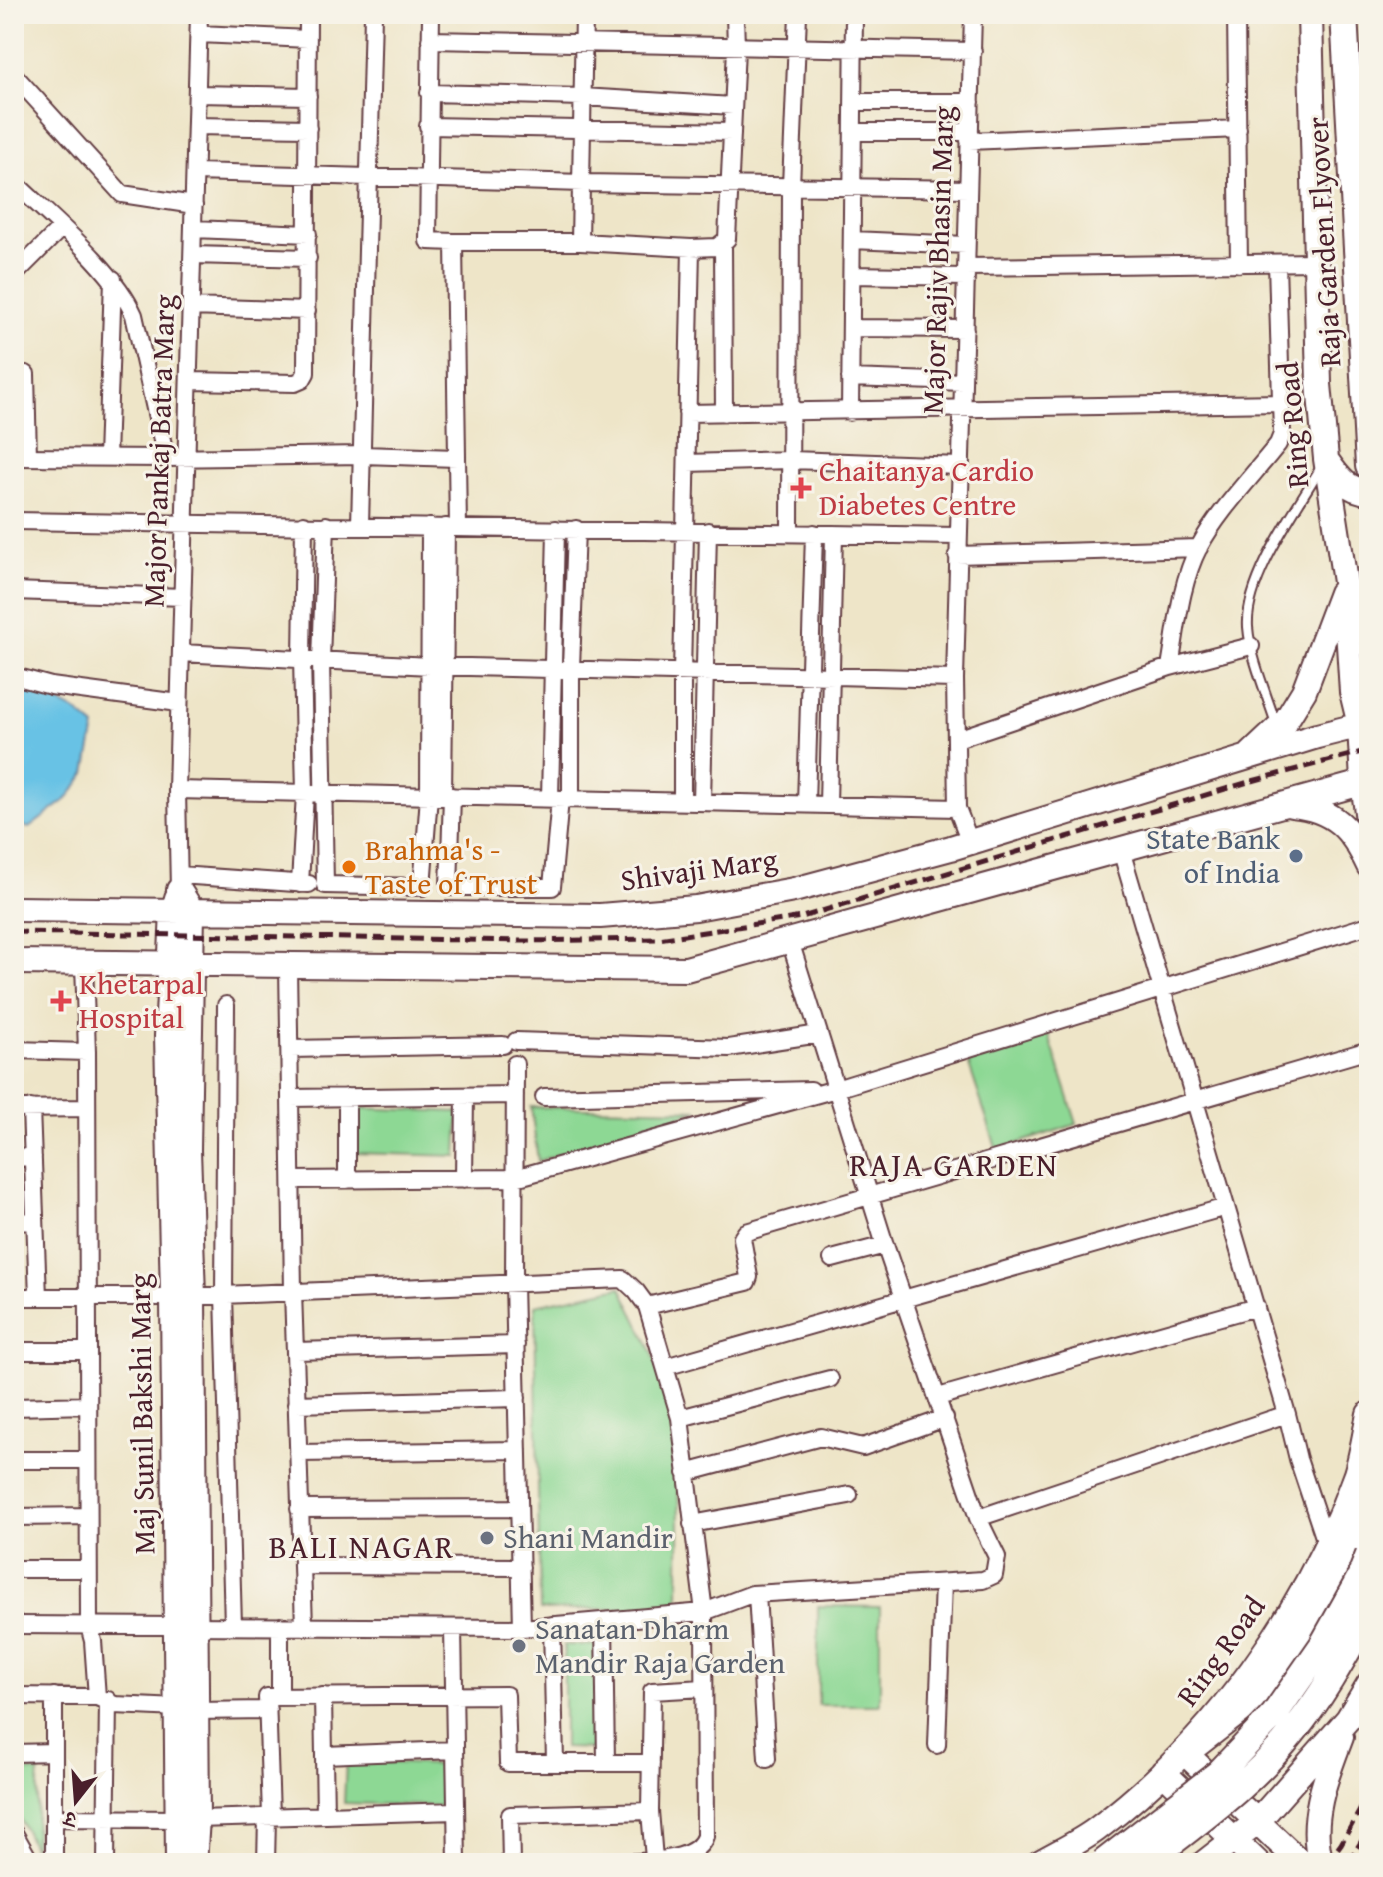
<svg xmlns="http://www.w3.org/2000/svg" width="1383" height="1877" viewBox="0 0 1383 1877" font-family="'Gentium Book Plus','Noto Serif Devanagari',serif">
  <rect width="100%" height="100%" fill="#f7f3e8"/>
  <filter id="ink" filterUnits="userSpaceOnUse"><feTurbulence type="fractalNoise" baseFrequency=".0125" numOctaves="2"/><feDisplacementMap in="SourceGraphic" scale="16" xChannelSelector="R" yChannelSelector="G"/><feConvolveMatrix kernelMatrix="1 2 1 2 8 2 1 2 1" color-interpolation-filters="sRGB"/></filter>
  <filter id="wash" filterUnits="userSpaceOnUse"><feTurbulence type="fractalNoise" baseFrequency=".006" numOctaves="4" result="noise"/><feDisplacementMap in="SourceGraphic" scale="32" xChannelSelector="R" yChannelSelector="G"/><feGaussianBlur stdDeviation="1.8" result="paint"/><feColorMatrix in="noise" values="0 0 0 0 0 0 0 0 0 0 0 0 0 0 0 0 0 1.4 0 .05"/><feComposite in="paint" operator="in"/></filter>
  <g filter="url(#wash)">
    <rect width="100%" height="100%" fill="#eee5c8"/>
    <!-- green -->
    <path fill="#8dd894" stroke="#6c7c60" stroke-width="2" d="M1048,1033L1077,1124L997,1150L967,1059Z
      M531,1107H532L698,1110L538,1161Z
      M356,1108L459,1112L457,1156L354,1153Z
      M621,1287C633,1314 650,1342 659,1371C683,1442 679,1534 679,1608L540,1610L535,1305Z
      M818,1606L880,1607V1705H818Z
      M564,1645H599V1749L564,1748Z
      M346,1761L442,1765L441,1806L344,1803Z
      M14,1770L39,1772L34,1850L14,1806Z"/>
    <!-- water -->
    <path fill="#67c2e5" stroke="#587088" stroke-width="2" d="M14,674L47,685L56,701L77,712L95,727L86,773L67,799L29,828L14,823Z"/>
  </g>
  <g filter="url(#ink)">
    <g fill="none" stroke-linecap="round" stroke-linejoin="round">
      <!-- lane casing -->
      <g stroke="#633d43" stroke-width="12">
        <path id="lane" d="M1277,727C1268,698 1250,656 1248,627C1245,579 1297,508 1321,467"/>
      </g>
      <!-- street casing -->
      <g stroke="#633d43" stroke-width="20">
        <path id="street" d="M431,14L428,241L454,242
          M1236,14L1239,264
          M199,34L308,39
          M430,40L973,51
          M14,75L122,194L194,205
          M429,93L582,97L733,106
          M197,94L308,96
          M853,102H971
          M196,126L308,128
          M428,126L732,132
          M853,132H970
          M969,141L1238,129
          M195,172L583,183L968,189
          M14,182C51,218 114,269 134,315L166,458L362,455L457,458
          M194,229L308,234
          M852,240L966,245
          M580,242L584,14
          M723,244L724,413
          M691,248L717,247L727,239L736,48L735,14
          M193,255L308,258
          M966,267L1316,262
          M14,275L61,228
          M852,275L965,277
          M191,307L307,311
          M852,328L965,329
          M14,374H26L28,457
          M850,378L963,382
          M189,381L295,383L302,380L306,373L308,14
          M850,412L854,14
          M687,413L1281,403
          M14,457L166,458
          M107,458L113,279
          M687,463L791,460L960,466
          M14,521L957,536
          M326,525L321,660L325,885L422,887L429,796L430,527
          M360,525L373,14
          M458,528L454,242H580L691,248L682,674V802
          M790,533L791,186L798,14
          M957,555L1199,548
          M14,591L183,597
          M181,653L430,666L955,679
          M1170,667C1177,627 1180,584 1199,547C1219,510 1252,477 1278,444L1282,434L1277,263
          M14,676L51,686L179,703
          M957,739L1170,667L1251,646
          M177,790L957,808
          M443,796L446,527
          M452,796L449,887H552L560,799
          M550,798L556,529
          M571,799V668L576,529
          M702,802L708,531
          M806,804L814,533
          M828,805L834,534
          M970,842L957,808L955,679L973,14
          M1121,850L1287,1414L1298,1459L1326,1543
          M179,875L309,884
          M300,884L305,793L302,658L304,524
          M179,890L177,790L199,14
          M84,964L87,1052L89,1626L93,1641L97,1697
          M288,966L293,1291L304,1627
          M226,1005L224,1294L233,1626
          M516,1041L729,1048L819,1034
          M290,1049L503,1045
          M14,1050L87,1052
          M515,1064L514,1283L522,1628
          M544,1097L811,1090
          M290,1098L515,1095
          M31,1108L38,1297
          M14,1109L87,1108
          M14,1158L33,1157
          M464,1179L465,1096
          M292,1180L515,1178L836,1089L1369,925
          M347,1180V1097
          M14,1222L35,1221
          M832,1259L885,1245
          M14,1297H173L623,1279L636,1291L647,1306
          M14,1351H88
          M295,1351L516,1345
          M665,1367L1226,1207
          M938,1397L1256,1307
          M296,1404L517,1398
          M14,1407L88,1405
          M680,1418L830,1379
          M298,1453L518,1450
          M14,1460H88
          M686,1473L821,1437L863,1447L945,1418
          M299,1509L519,1508
          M14,1517L88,1516
          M978,1518L1287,1414
          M692,1524L849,1495
          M302,1566L521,1567
          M14,1569H88
          M757,1594L767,1759
          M604,1621L606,1763
          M14,1625L522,1628L704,1612L752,1594L983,1580L994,1575L997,1557L978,1518L885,1245L790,941
          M552,1625L555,1763
          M453,1628L457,1863
          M14,1696L97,1697L115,1705L178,1708
          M54,1696V1818L179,1819
          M323,1696L325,1815
          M280,1697V1626
          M196,1711L268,1710
          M937,1745L943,1583
          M14,1753L54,1752
          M324,1755L454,1750
          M650,1811L652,1691L704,1688
          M271,1816L267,1697L506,1695L508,1763H651
          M197,1819L455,1811
          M14,1833L31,1863
          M54,1863V1818
          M106,1863L108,1700
          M266,1863L267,1817
          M511,1863L510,1815L650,1811L654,1859
          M627,1863C651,1860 697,1862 705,1836L704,1612L680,1418L647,1306L747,1282L749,1277L742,1238L746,1232L1369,1050"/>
      </g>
      <!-- secondary casing -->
      <g stroke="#633d43" stroke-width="28">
        <path id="secondary" d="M1310,14L1319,384L1326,459L1345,582L1352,692L1360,725L1363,782L1369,828
          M1327,461C1339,478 1347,490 1369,492
          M1251,754L1285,722L1304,691L1341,593
          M1292,805C1334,809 1352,829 1369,866
          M179,890L192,911L188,1150L193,1296L197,1819L194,1863
          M177,898L173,912L167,1036L173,1297L178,1863
          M14,909L600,916L696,908L794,890L951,848L1317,736L1369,723
          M14,962L686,969L1369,781
          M1185,1753L1301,1863
          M1163,1772L1258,1863
          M1039,1863C1058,1852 1080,1842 1097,1829C1214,1741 1307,1611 1356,1474C1362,1455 1365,1434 1369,1414
          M1204,1863L1258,1821L1348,1719L1369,1684
          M1321,1863C1308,1821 1326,1776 1341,1737"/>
      </g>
      <!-- primary casing -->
      <g stroke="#633d43" stroke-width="30">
        <path id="primary" d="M1344,14L1369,466
          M1185,1753L1253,1700L1293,1646L1330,1582L1357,1525L1369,1491"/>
      </g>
      <!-- lane -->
      <use href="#lane" stroke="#fff" stroke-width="8"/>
      <!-- street -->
      <use href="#street" stroke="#fff" stroke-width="16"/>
      <!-- secondary -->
      <use href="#secondary" stroke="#fff" stroke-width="24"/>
      <!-- primary -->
      <use href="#primary" stroke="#fff" stroke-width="26"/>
      <!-- rail -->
      <path stroke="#4a1f2b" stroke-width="5" stroke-dasharray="12 6" stroke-linecap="butt" d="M14,932L523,941L658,939L802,917L1252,781L1369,750
        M1327,1863L1341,1844L1369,1794
        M1348,1863L1369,1829"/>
      <!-- primary-bridge casing -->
      <g stroke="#633d43" stroke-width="30" stroke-linecap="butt">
        <path id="primary-bridge" d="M1103,1863L1219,1773L1274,1715L1322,1646L1359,1580L1369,1555
          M1145,1863C1196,1823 1252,1784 1293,1732C1323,1696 1346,1653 1369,1612"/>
      </g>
      <!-- primary-bridge -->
      <use href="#primary-bridge" stroke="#fff" stroke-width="26"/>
    </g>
  </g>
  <!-- markers -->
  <g fill="#e0444e" stroke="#f7f3e8" stroke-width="3">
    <path d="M797 476h8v8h8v8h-8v8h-8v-8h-8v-8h8z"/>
    <path d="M57 989h8v8h8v8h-8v8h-8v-8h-8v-8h8z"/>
  </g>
  <circle fill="#5c6f8a" stroke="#f7f3e8" stroke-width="3" cx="1296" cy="856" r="8"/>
  <circle fill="#e8710a" stroke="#f7f3e8" stroke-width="3" cx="349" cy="867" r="8"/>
  <g fill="#6b7280" stroke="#f7f3e8" stroke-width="3">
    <circle cx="487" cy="1538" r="8"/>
    <circle cx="519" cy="1646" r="8"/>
  </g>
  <g text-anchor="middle" stroke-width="6" stroke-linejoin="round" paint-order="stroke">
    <!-- street labels -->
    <g font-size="30" fill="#4a1f2b" stroke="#f7f3e8">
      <text transform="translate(1324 242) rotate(-93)" y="10">Raja Garden Flyover</text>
      <text transform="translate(938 260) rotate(-88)" y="10">Major Rajiv Bhasin Marg</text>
      <text transform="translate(1293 425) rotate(-95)" y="10">Ring Road</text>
      <text transform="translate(159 451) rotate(-88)" y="10">Major Pankaj Batra Marg</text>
      <text transform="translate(699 870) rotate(-8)" y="10">Shivaji Marg</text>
      <text transform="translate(142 1414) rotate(-91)" y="10">Maj Sunil Bakshi Marg</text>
      <text transform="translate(1221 1651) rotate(-54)" y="10">Ring Road</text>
    </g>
    <!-- health labels -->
    <g font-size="30" fill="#be3a42" stroke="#f7f3e8" text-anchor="start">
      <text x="819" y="481">Chaitanya Cardio<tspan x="819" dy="34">Diabetes Centre</tspan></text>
      <text x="79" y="994">Khetarpal<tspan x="79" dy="34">Hospital</tspan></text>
    </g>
    <!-- service labels -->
    <g font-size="30" fill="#4e5e75" stroke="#f7f3e8" text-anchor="end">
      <text x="1280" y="849">State Bank<tspan x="1280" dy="34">of India</tspan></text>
    </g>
    <!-- food labels -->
    <g font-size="30" fill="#c56008" stroke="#f7f3e8" text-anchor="start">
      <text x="365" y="860">Brahma's -<tspan x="365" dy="34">Taste of Trust</tspan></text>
    </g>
    <!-- worship labels -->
    <g font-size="30" fill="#5b616d" stroke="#f7f3e8" text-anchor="start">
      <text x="503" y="1548">Shani Mandir</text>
      <text x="535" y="1639">Sanatan Dharm<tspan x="535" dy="34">Mandir Raja Garden</tspan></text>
    </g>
    <!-- neighbourhood labels -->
    <g font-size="32" letter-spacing="2" fill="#4a1f2b" stroke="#f7f3e8">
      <text x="954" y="1176">RAJA GARDEN</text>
      <text x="362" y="1558">BALI NAGAR</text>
    </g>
  </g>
  <!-- margin -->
  <rect width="1383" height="1877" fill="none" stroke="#f7f3e8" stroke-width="48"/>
  <!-- north arrow -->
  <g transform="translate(76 1801) rotate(197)" stroke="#f7f3e8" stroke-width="6" paint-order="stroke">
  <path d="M0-6L14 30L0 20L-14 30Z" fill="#4a1f2b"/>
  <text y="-12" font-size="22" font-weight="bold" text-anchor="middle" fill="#4a1f2b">उ</text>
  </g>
</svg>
